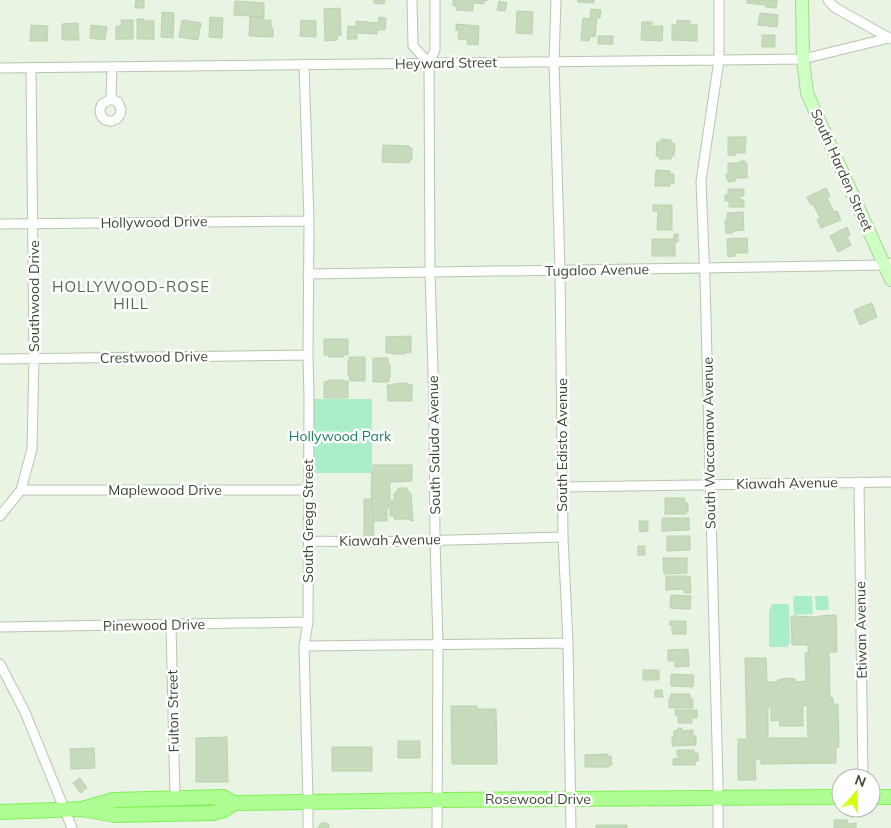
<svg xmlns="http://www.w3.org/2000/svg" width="891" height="828" viewBox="0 0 891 828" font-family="Mulish,sans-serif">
  <rect width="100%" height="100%" fill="#e9f4e5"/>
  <!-- green -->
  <path fill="#a9edca" d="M309,399H372V473H309Z
    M795,596H812L813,614L794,615L793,599Z
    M815,596H828L829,610H816Z
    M772,604H789L790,643L787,647H769V611Z"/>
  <!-- building -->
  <path fill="#c7dabc" stroke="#b9d3ab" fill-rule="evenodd" d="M136,0H144V8H135Z
    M374,0H385L384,4L374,3Z
    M453,0H489L484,1V4L473,3V11L456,10V6H453Z
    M578,0H594V3L578,2Z
    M747,0H777L776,8L766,7V5L747,3Z
    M235,1L264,3V17L234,15Z
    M499,1L507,3L505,11L497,10Z
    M340,8L341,35L337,36V40L325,41L324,9Z
    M591,9L601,10L600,18L597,17L595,37L590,36L589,41L581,40L583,18L590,19Z
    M517,11L533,12L532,34L516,33Z
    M162,12L174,13L173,38L161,37Z
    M760,13L778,15L777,27L758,25Z
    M250,16L264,17L263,20H271V28H273V37L249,36Z
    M210,17L223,18L222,38L209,37Z
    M379,17L386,18L385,30H377V34L357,33V39H347L348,26L356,27V21L378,23Z
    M137,19H144V21H154V39H137Z
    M121,20H133V39H116V26H122Z
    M182,20L201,23L198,40L179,37Z
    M301,20L316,21V37L300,36Z
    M677,20L690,21V25H697V41L672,40V25H677Z
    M642,22H652V26H663L662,41L641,40Z
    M78,23L79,40H62V24Z
    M456,24L479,26L478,45L467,44L468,40L458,39L459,31L456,30Z
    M31,25L48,26L47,41H30Z
    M91,25L107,27L105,40L90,38Z
    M762,35H775V47H762Z
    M598,36H613V44H598Z
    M728,137H746L745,153H735V156L728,155Z
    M661,139L671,140V143L675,144L674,156H671V159H659V156H656L657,142H661Z
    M383,145L409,146V148H412V160H409V163L382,162Z
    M740,161H745V163H747V178H735V181L728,182V178H726V174H728V163H740Z
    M656,170L670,171V174H674V184L670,183V186H655Z
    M826,188L830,196L827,198L834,212L837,211L841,220L821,228L817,220L820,218L813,204L811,205L807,197Z
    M728,189H744V196H740V200H744V207H729V201H725V195H728Z
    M653,205H672V230H657L658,211H653Z
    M743,212L744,230L732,231L733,233H726L725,220H727V213Z
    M847,227L850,235L847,237L851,245L838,252L830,236Z
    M674,234H678V242H675V256H652V239H674Z
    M747,238L748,253H735V256L728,257L727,239Z
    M872,303L877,317L860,325L854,310Z
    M411,336V352L405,353V354H392L391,353H386V337Z
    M324,339H348V355H343V357H329V355H324Z
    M349,357H365V381H350L349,375H348V361H349Z
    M373,358H388V363L390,364V377H389V382H373Z
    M329,380H343V381H348V398H324V382L329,381Z
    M407,383V385L412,384V401H388L387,385H393V384Z
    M373,465H412V481L390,482V500H394V494L399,488H406L411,494L413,521L409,520V519H394V516H390V508H387V521H375V499H372L371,494L372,472H373Z
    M665,498H685V503H688V512H686V514H665Z
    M364,499H373L374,538H364Z
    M662,518H689V530L662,531Z
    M639,521H648V531L640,532Z
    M667,536H690V550L667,551Z
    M638,546H645V555H638Z
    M663,558H687V573L664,574Z
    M666,576H690L691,593H684V589L666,590Z
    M671,595L691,596L690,609L670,608Z
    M836,615L837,652H829L830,698H833V704H838L839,747H836V763L761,764V759H755L756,780H738V739H747L745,658H766L767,682H778V680L787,678L795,679V682L806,681L805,653H808V645H792L791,616L818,617L819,616ZM807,705L808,738H768V707H771V721L779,720L780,726H803V706Z
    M670,621H686V634H672V625H669Z
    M688,649L689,666L675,667V661H668V650Z
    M643,670H659V680H643Z
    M671,674L694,675L693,687L671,686Z
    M655,690H662L663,697H655Z
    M671,694H690V699H693V708H669V698H671Z
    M451,706H477V709H496L497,764H452Z
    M675,710H697V718H692V723H678V715H675Z
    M678,728H682V731L693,730V736H696V745L672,746V737L674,736V731L678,730Z
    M227,737L228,782H196V738Z
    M398,741H420V758H398Z
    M332,747H372V771H332Z
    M94,748L95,768L71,769L70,749Z
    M677,750H694V754L698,753V761H695V765H673V759L679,758V755H677Z
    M608,754V757L611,756L612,765H609V767H585V755Z
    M80,778L87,788L80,793L73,783Z
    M834,820H848L847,824L856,823V828H834Z
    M321,823H327V825H329V828H318Z
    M596,825H627V828H596Z"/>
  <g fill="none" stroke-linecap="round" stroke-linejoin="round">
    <!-- minor casing -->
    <g stroke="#b4c7ac" stroke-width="11">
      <path id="minor" d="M412,0L413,46L429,63
        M435,0V50L429,63L430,272L434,405L435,540L438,644L437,828
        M556,0L554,62L560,270L563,537L568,643L571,828
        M828,0L834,7L891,39
        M304,64L309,221L308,355L309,399L308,622L304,646L308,801V828
        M0,68L803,59L889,38
        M111,99L118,102L121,109C120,129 93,122 102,104Z
        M111,99L112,67
        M0,224L309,221
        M308,274L885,265L891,263
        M0,359L308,355
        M859,482L863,778
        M563,487L891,482
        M21,490H309
        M0,516L21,490L32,449L34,359L31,68
        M308,541L375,542L563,537
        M171,625L175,797
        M0,627L308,622
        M304,646L568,643
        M0,664L25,712L72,828
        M718,828V783L705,280L701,181L719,60V0"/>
    </g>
    <!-- secondary casing -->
    <g stroke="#a0d98f" stroke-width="14">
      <path id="secondary" d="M802,0L803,59L807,93L891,280"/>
    </g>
    <!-- primary casing -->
    <g stroke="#7ff156" stroke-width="16">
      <path id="primary" d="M871,797H891
        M82,809L113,800L223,797L234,803L438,800L841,797
        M0,812L82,809L115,815L213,813L224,810L234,803"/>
    </g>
    <!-- minor -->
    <use href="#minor" stroke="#fff" stroke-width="9"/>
    <!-- secondary -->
    <use href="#secondary" stroke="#d0ffc4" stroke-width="12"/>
    <!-- primary -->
    <use href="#primary" stroke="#aeff93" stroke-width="14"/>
  </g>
  <g text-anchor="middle" stroke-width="5" stroke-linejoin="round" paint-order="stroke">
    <!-- street labels -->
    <g font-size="14" fill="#3b4734" stroke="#fff">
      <text transform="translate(446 63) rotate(-1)" y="5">Heyward Street</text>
      <text transform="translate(842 170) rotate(66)" y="5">South Harden Street</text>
      <text transform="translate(154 222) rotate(-1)" y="5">Hollywood Drive</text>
      <text transform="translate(597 270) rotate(-1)" y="5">Tugaloo Avenue</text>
      <text transform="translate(34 296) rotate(-90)" y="5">Southwood Drive</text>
      <text transform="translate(154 357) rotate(-1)" y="5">Crestwood Drive</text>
      <text transform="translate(709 443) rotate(-91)" y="5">South Waccamaw Avenue</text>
      <text transform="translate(434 445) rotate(-91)" y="5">South Saluda Avenue</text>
      <text transform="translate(562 445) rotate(-90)" y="5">South Edisto Avenue</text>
      <text transform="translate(787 483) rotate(-1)" y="5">Kiawah Avenue</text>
      <text x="165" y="495">Maplewood Drive</text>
      <text transform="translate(308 521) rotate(-90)" y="5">South Gregg Street</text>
      <text transform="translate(390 540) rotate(-1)" y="5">Kiawah Avenue</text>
      <text transform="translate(154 625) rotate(-1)" y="5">Pinewood Drive</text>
      <text transform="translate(861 630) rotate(-91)" y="5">Etiwan Avenue</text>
      <text transform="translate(173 711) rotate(-91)" y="5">Fulton Street</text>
      <text x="538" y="804">Rosewood Drive</text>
    </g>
    <!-- park labels -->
    <g font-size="14" fill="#20805f" stroke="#fff">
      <text x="340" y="441">Hollywood Park</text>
    </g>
    <!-- neighbourhood labels -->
    <g font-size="15" letter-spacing="1" fill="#566b4a" stroke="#fff">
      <text x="131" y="292">HOLLYWOOD-ROSE<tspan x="131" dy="17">HILL</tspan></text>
    </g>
  </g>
  <!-- north arrow -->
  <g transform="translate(856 793) rotate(20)"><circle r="24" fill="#ffffff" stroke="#b1b5ae"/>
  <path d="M0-4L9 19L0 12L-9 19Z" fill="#d3ff11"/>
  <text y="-8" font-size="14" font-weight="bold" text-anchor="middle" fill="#3b4734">N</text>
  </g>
</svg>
